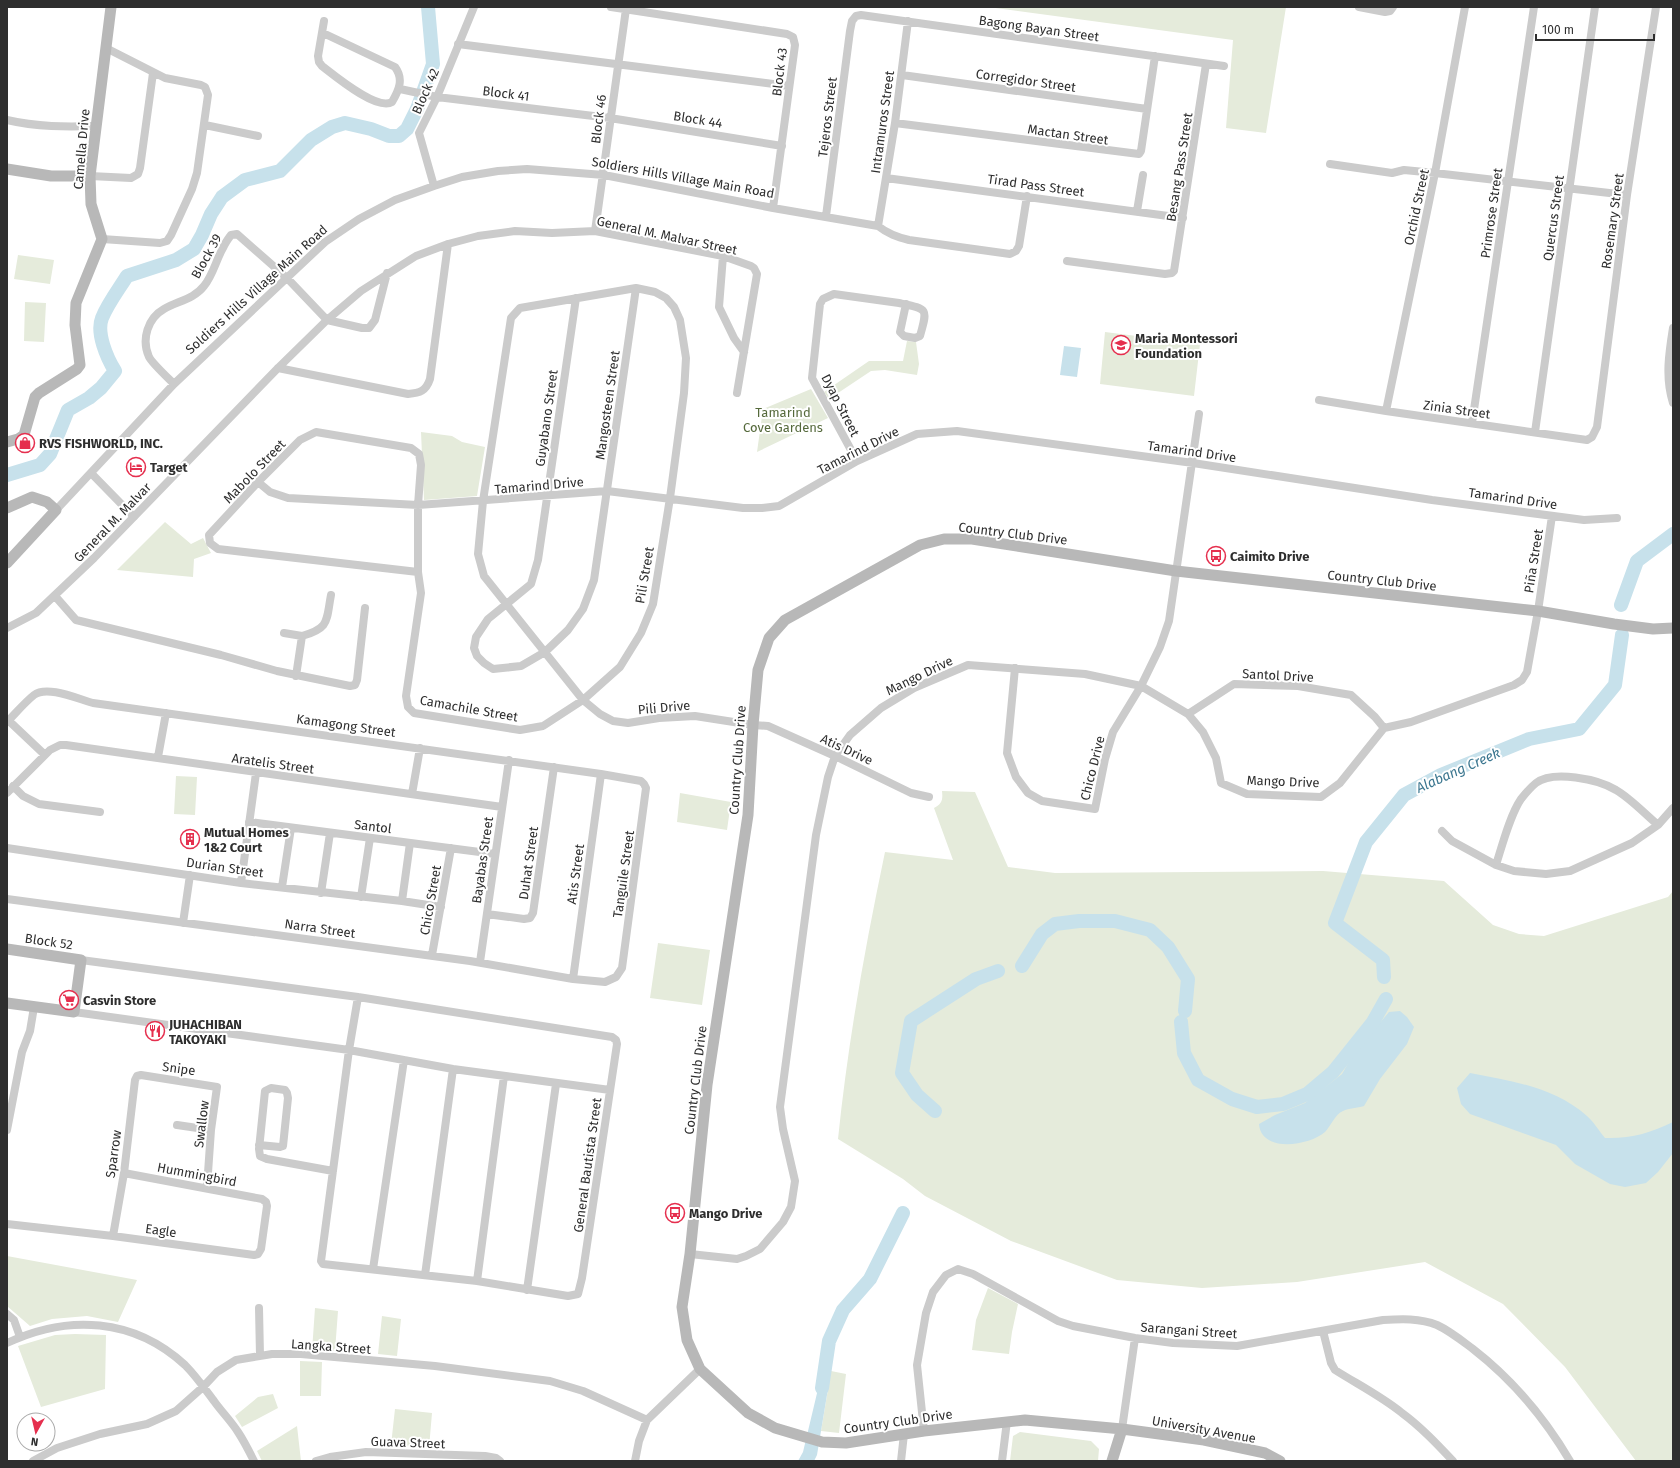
<svg xmlns="http://www.w3.org/2000/svg" width="1680" height="1468" viewBox="0 0 1680 1468" font-family="'Fira Sans',sans-serif">
  <rect width="100%" height="100%" fill="#fff"/>
  <!-- green -->
  <path fill="#e5ebdb" d="M988,7H1286L1266,133L1226,128L1233,40Z
    M18,255L54,260L50,284L14,279Z
    M25,302L46,303L44,342L24,341Z
    M1105,332L1200,344L1194,396L1100,384Z
    M907,341L916,342L919,364L917,375L885,370L871,371L829,399L824,392L869,361H903Z
    M811,389L828,418L757,452L763,409Z
    M421,432L452,436L462,442L485,447L477,496L424,500Z
    M165,522L191,544L203,538L211,553L194,559L193,577L117,570Z
    M176,776L197,777L195,815L174,814Z
    M942,791L975,792L1008,867L1055,873L1323,871L1444,881L1493,925L1519,934L1544,936L1668,897L1673,891V1461H1636L1565,1367L1503,1304L1425,1262L1297,1282L1202,1288L1117,1280L1011,1241L925,1196L903,1179L838,1139C848,1042 865,947 885,852L953,860L934,808C942,804 943,800 942,791Z
    M680,793L731,802L727,830L677,822Z
    M658,943L710,950L702,1005L650,998Z
    M7,1256L137,1280L118,1322L87,1316L52,1319L30,1326L7,1306Z
    M988,1288L1018,1304L1012,1332L1009,1354L972,1350L976,1320Z
    M315,1308L338,1311L335,1351H312Z
    M382,1316L401,1319L397,1356L378,1354Z
    M75,1334L106,1335L105,1389L41,1407L18,1346L55,1335Z
    M300,1361L322,1362L321,1396H300Z
    M831,1371L846,1374L839,1433L821,1431Z
    M273,1394L278,1408L242,1427L235,1416L258,1397Z
    M395,1409L432,1413L429,1448L391,1445Z
    M297,1426L301,1461H262L257,1451Z
    M1020,1432L1091,1441L1099,1449L1098,1461H1010L1013,1436Z"/>
  <!-- water -->
  <path fill="#c7e1eb" d="M1064,346L1081,348L1077,377L1060,375Z
    M1400,1011L1407,1017L1414,1027L1407,1044L1380,1079L1364,1106C1357,1108 1349,1108 1343,1111C1335,1114 1331,1126 1325,1132C1309,1146 1261,1153 1259,1124L1275,1115L1305,1103L1342,1074L1353,1055L1389,1012Z
    M1470,1073C1512,1081 1554,1087 1587,1116C1594,1122 1599,1131 1605,1138C1629,1139 1651,1133 1673,1122V1153L1658,1172L1646,1183L1625,1187L1610,1184L1575,1164L1556,1145L1470,1114L1461,1104L1457,1088Z
    M821,1369L831,1371L817,1455L814,1461H798L803,1452L818,1389Z"/>
  <g fill="none" stroke-linecap="round" stroke-linejoin="round">
    <!-- river -->
    <path stroke="#c7e1eb" stroke-width="14" d="M7,475L40,465L50,454L68,410L89,398L101,388L115,371C107,358 96,333 102,318C108,303 119,289 127,276L176,260L194,249L202,235L211,214L222,197L245,180L280,171L311,140L332,127L345,123L371,129L389,136H399L407,129L417,109L433,64L428,7
      M1621,605L1637,561L1673,534
      M1022,966L1042,934L1055,924L1079,921H1115L1150,930L1168,947L1188,979L1185,1011
      M1384,977L1383,960L1335,923L1366,842L1404,795L1441,775L1529,739L1579,729L1615,685L1622,635
      M1181,1022L1184,1053L1198,1080L1232,1099L1257,1107L1283,1104L1307,1094L1333,1072L1373,1022L1386,999
      M935,1111L917,1095L902,1073L911,1021L976,979L998,971
      M822,1388L829,1341L843,1310L870,1279L903,1213"/>
    <!-- street -->
    <path stroke="#cbcbcb" stroke-width="8" d="M611,7L787,34L793,37L795,45L773,208
      M1359,7L1385,12L1390,11L1393,7
      M323,33L395,67C404,79 399,90 392,102C377,111 335,76 322,66L319,62L318,56L324,21
      M458,44L789,86
      M902,75L1147,109
      M400,89L437,97L610,118L782,146
      M7,120C37,127 66,127 96,126
      M895,123L1139,154L1141,151L1155,56
      M205,125L258,136
      M1330,164L1392,173L1404,170L1435,173L1627,195
      M90,176L131,178L138,174L140,168L153,73
      M886,178L1183,218
      M434,186L419,133L437,97L474,7
      M1137,211L1143,175
      M826,216L850,31L852,21L856,16L861,15L1224,66
      M878,226L895,123L908,21
      M878,226C888,234 897,237 909,240L1010,254L1016,251L1019,246L1027,196
      M595,231L626,9
      M102,239L160,243L167,241L171,235L192,189L197,173L208,95L205,87L201,85L165,78L106,48
      M723,256L719,307L734,338L744,352
      M1067,261L1165,274L1172,273L1174,271L1206,64
      M636,288L655,292L666,298L674,307L680,320L686,358L684,393L670,498L653,604L641,633L620,667L583,700L484,576L478,554L483,501L511,318L520,308Z
      M576,298L538,560L531,584L488,619L476,637L474,648L477,656L484,663L493,669L521,666L545,652L568,630L583,609L594,580L636,288
      M1673,328C1669,353 1665,378 1673,403
      M278,368L408,394C420,393 426,391 430,379L448,244
      M174,384C168,378 152,363 149,357C141,339 148,318 164,309C178,301 194,299 204,286C213,275 216,260 223,248C225,243 228,239 231,235L237,234L287,278L327,320L362,328H369L375,320L387,273
      M1319,400L1386,411L1580,439L1587,440L1592,437L1597,427L1627,195L1656,7
      M1386,411L1435,173L1465,7
      M1472,423L1534,7
      M1535,432L1595,7
      M857,461L812,378L820,304L823,299L834,294L899,303C928,309 928,308 920,336L915,338L904,336L900,332L906,304
      M91,473L134,517
      M258,482L270,492L288,498L418,505L607,491L743,508H762L779,506L857,461L917,434L957,431L1193,463L1432,500L1584,520L1617,518
      M56,510L174,384L325,242L359,219L395,200L434,186L462,177L498,171L527,169L604,175L773,208L878,226
      M418,572L218,549L210,543L209,535L258,482L300,440L316,432L411,448L419,454L421,465L418,505V572L421,593L406,696L408,707L414,713L520,730L543,726L583,700L600,714L613,721L628,723L659,718L695,716L753,725L768,726L835,756L911,793L929,797
      M55,596L76,620L221,655L277,671L350,686L355,685L357,680L365,608
      M7,628L36,613L94,558L278,368L327,320L361,291L416,256L448,244L478,236L515,231L552,233L595,231L723,256L751,266L754,268L757,274L737,393
      M284,633L302,636L296,676
      M302,636C330,628 326,621 331,595
      M1015,668L1007,753L1016,777L1028,793L1042,801L1095,809L1105,759L1113,732L1141,686L1160,647L1169,621L1199,414
      M1188,714L1234,684L1298,686L1351,695L1375,717L1384,728
      M8,720L45,755
      M7,722C16,713 24,703 34,695C47,685 78,699 93,703L601,774L641,781L644,784L646,788L622,968L616,977L605,982L573,979L470,961L7,899
      M158,757L166,713
      M13,786L23,796L39,804L100,812
      M7,793L50,750L60,745H66L502,807
      M412,794L420,748
      M249,822L495,854
      M1442,831L1452,841L1496,865L1514,871L1546,874L1570,871L1632,843L1658,825L1673,808
      M7,848L241,883L402,901L441,907
      M1496,865C1502,846 1510,815 1521,799C1525,794 1531,787 1536,783C1553,770 1598,779 1616,790C1630,798 1645,814 1658,825
      M241,883L256,773
      M282,887L291,828
      M321,893L330,833
      M361,897L370,838
      M402,901L410,843
      M487,914L524,919L530,918L533,913L554,767
      M183,923L190,875
      M432,955L451,848
      M81,960L358,997L612,1037L616,1040L617,1044L582,1278L578,1294L568,1296L477,1281L323,1264L321,1261L349,1050L358,997
      M480,962L509,760
      M573,979L601,774
      M74,1012L349,1050L453,1069L610,1090
      M177,1125L211,1130
      M7,1130L22,1052L30,1031L34,1007
      M259,1145L280,1147L283,1146L288,1098L287,1093L285,1090L271,1088L265,1091L259,1149L260,1156L267,1159L333,1171
      M7,1224L113,1236L254,1255L258,1254L261,1249L267,1206L266,1202L262,1199L124,1173
      M113,1236L124,1173L135,1080L137,1076L141,1075L217,1087L211,1130L207,1187
      M690,1254L737,1259L746,1256L760,1249L783,1222L791,1207L795,1181L783,1129L780,1107L816,835L828,777L835,756L850,735L881,708L914,688L968,665L1085,674L1141,686L1188,714L1203,732L1216,758L1221,783L1247,794L1321,797L1340,783L1384,728L1411,722L1514,685L1522,680L1527,672L1538,611L1552,516
      M373,1269L404,1060
      M425,1275L453,1069
      M477,1281L504,1076
      M527,1290L556,1084
      M259,1308L260,1356
      M7,1314L14,1320L20,1337
      M1323,1331L1331,1363L1335,1370C1357,1384 1381,1396 1402,1413C1421,1427 1437,1444 1453,1461
      M7,1343C68,1314 134,1318 185,1365C196,1376 205,1389 214,1401C221,1411 231,1421 238,1432C244,1441 249,1451 254,1461
      M1122,1429L1135,1338
      M924,1431L917,1365L926,1313L933,1292L946,1275L958,1269L973,1274L1058,1321L1073,1326L1135,1338L1173,1343L1237,1346L1383,1320C1401,1319 1420,1318 1437,1325C1450,1331 1461,1340 1473,1349C1513,1380 1544,1417 1570,1461
      M33,1461L57,1448L100,1434L147,1424L176,1411L203,1387L217,1372L236,1360L272,1354H301L435,1366L550,1381L583,1391L647,1420
      M316,1461L330,1457L366,1452L485,1456L496,1458L500,1461
      M635,1461L639,1441L647,1420L700,1369
      M901,1461L904,1434
      M1002,1461L1007,1421"/>
    <!-- secondary -->
    <path stroke="#b8b8b8" stroke-width="11" d="M7,169L51,176H90
      M7,442L18,439L24,435L35,397L39,393L77,369L80,365L75,325L76,303L102,239L91,204L90,176L111,7
      M7,508L32,497L47,502L56,510L7,563
      M7,949L81,960L74,1012L7,1003
      M1112,1461L1122,1429
      M1280,1461L1265,1453L1204,1440L1122,1429L1025,1420L924,1431L846,1443L822,1442L775,1428L748,1413L700,1369L687,1340L682,1307L690,1254L707,1085L748,815L753,725L758,670L769,638L785,620L920,545L944,539H972L1176,571L1538,611L1614,624L1653,629L1673,628"/>
  </g>
  <!-- icons -->
  <defs>
    <g id="school-ring" transform="scale(1)"><circle r="9.5" fill="#fff" stroke="#e52f4e" stroke-width="1.5"/><path d="M0-5L7-2L0 1L-7-2ZM-4 1L0 2.5L4 1V4Q0 6-4 4Z" fill="#e52f4e"/></g>
    <g id="shop-ring" transform="scale(1)"><circle r="9.5" fill="#fff" stroke="#e52f4e" stroke-width="1.5"/><path d="M-5-2.5h2.3a2.7 3.5 0 0 1 5.4 0H5L5.5 6h-11ZM-1.5-2.5h3a1.5 2.3 0 0 0-3 0Z" fill="#e52f4e"/></g>
    <g id="hotel-ring" transform="scale(1)"><circle r="9.5" fill="#fff" stroke="#e52f4e" stroke-width="1.5"/><path d="M-6-4.5h1.5V1H6V5H4.5V3h-9V5H-6ZM-4 0a1.8 1.8 0 1 1 3.6 0ZM.5 0V-2.5h3Q6-2.5 6 0Z" fill="#e52f4e"/></g>
    <g id="bus-ring" transform="scale(1)"><circle r="9.5" fill="#fff" stroke="#e52f4e" stroke-width="1.5"/><path d="M-5-6H5V4H4V6H2V4H-2V6H-4V4H-5ZM-3.5-4V0h7V-4ZM-3.5 1.2v1.5H-2V1.2ZM2 1.2v1.5H3.5V1.2Z" fill="#e52f4e"/></g>
    <g id="building-ring" transform="scale(1)"><circle r="9.5" fill="#fff" stroke="#e52f4e" stroke-width="1.5"/><path d="M-4-6H4V6H1V3H-1V6H-4ZM-2.5-4.3h1.7v1.8h-1.7ZM.8-4.3h1.7v1.8H.8ZM-2.5-1h1.7V.8h-1.7ZM.8-1h1.7V.8H.8Z" fill="#e52f4e"/></g>
    <g id="supermarket-ring" transform="scale(1)"><circle r="9.5" fill="#fff" stroke="#e52f4e" stroke-width="1.5"/><path d="M-6-5.5h2.5l.6 2H6L4.5 2H-2.5L-4.4-4H-6ZM-1.5 3.2a1.3 1.3 0 1 0 .1 0ZM3 3.2a1.3 1.3 0 1 0 .1 0Z" fill="#e52f4e"/></g>
    <g id="restaurant-ring" transform="scale(1)"><circle r="9.5" fill="#fff" stroke="#e52f4e" stroke-width="1.5"/><path d="M-5-6h1v4h1v-4h1v4h1v-4h1v5L-1.5 .5V6h-2V.5L-5-1ZM5-6V6H3V1.5H1.5Q1.5-4 5-6Z" fill="#e52f4e"/></g>
  </defs>
  <g fill-rule="evenodd">
    <use href="#school-ring" x="1121" y="345"/>
    <use href="#shop-ring" x="25" y="443"/>
    <use href="#hotel-ring" x="136" y="467"/>
    <use href="#bus-ring" x="1216" y="556"/>
    <use href="#building-ring" x="190" y="839"/>
    <use href="#supermarket-ring" x="69" y="1000"/>
    <use href="#restaurant-ring" x="155" y="1031"/>
    <use href="#bus-ring" x="675" y="1213"/>
  </g>
  <g text-anchor="middle" stroke-width="4" stroke-linejoin="round" paint-order="stroke">
    <!-- street labels -->
    <g font-size="13" fill="#2e2e2e" stroke="#fff">
      <text transform="translate(1039 28) rotate(8)" y="5">Bagong Bayan Street</text>
      <text transform="translate(779 72) rotate(-83)" y="5">Block 43</text>
      <text transform="translate(1026 80) rotate(8)" y="5">Corregidor Street</text>
      <text transform="translate(425 91) rotate(-66)" y="5">Block 42</text>
      <text transform="translate(506 93) rotate(7)" y="5">Block 41</text>
      <text transform="translate(827 117) rotate(-83)" y="5">Tejeros Street</text>
      <text transform="translate(598 119) rotate(-83)" y="5">Block 46</text>
      <text transform="translate(698 119) rotate(9)" y="5">Block 44</text>
      <text transform="translate(882 122) rotate(-82)" y="5">Intramuros Street</text>
      <text transform="translate(1068 134) rotate(8)" y="5">Mactan Street</text>
      <text transform="translate(81 149) rotate(-85)" y="5">Camella Drive</text>
      <text transform="translate(1179 167) rotate(-81)" y="5">Besang Pass Street</text>
      <text transform="translate(683 177) rotate(10)" y="5">Soldiers Hills Village Main Road</text>
      <text transform="translate(1036 185) rotate(8)" y="5">Tirad Pass Street</text>
      <text transform="translate(1416 207) rotate(-78)" y="5">Orchid Street</text>
      <text transform="translate(1491 213) rotate(-82)" y="5">Primrose Street</text>
      <text transform="translate(1553 218) rotate(-82)" y="5">Quercus Street</text>
      <text transform="translate(1612 221) rotate(-82)" y="5">Rosemary Street</text>
      <text transform="translate(667 235) rotate(12)" y="5">General M. Malvar Street</text>
      <text transform="translate(206 256) rotate(-61)" y="5">Block 39</text>
      <text transform="translate(256 289) rotate(-42)" y="5">Soldiers Hills Village Main Road</text>
      <text transform="translate(607 405) rotate(-82)" y="5">Mangosteen Street</text>
      <text transform="translate(841 405) rotate(63)" y="5">Dyap Street</text>
      <text transform="translate(1457 409) rotate(8)" y="5">Zinia Street</text>
      <text transform="translate(546 418) rotate(-82)" y="5">Guyabano Street</text>
      <text transform="translate(858 450) rotate(-27)" y="5">Tamarind Drive</text>
      <text transform="translate(1192 451) rotate(8)" y="5">Tamarind Drive</text>
      <text transform="translate(254 471) rotate(-46)" y="5">Mabolo Street</text>
      <text transform="translate(539 485) rotate(-5)" y="5">Tamarind Drive</text>
      <text transform="translate(1513 498) rotate(8)" y="5">Tamarind Drive</text>
      <text transform="translate(112 522) rotate(-46)" y="5">General M. Malvar</text>
      <text transform="translate(1013 533) rotate(7)" y="5">Country Club Drive</text>
      <text transform="translate(1533 561) rotate(-81)" y="5">Piña Street</text>
      <text transform="translate(644 575) rotate(-80)" y="5">Pili Street</text>
      <text transform="translate(1382 580) rotate(6)" y="5">Country Club Drive</text>
      <text transform="translate(919 675) rotate(-26)" y="5">Mango Drive</text>
      <text transform="translate(1278 675) rotate(3)" y="5">Santol Drive</text>
      <text transform="translate(664 707) rotate(-5)" y="5">Pili Drive</text>
      <text transform="translate(469 708) rotate(10)" y="5">Camachile Street</text>
      <text transform="translate(346 725) rotate(8)" y="5">Kamagong Street</text>
      <text transform="translate(847 749) rotate(25)" y="5">Atis Drive</text>
      <text transform="translate(737 760) rotate(-86)" y="5">Country Club Drive</text>
      <text transform="translate(273 763) rotate(8)" y="5">Aratelis Street</text>
      <text transform="translate(1092 768) rotate(-76)" y="5">Chico Drive</text>
      <text transform="translate(1283 781) rotate(2)" y="5">Mango Drive</text>
      <text transform="translate(373 826) rotate(7)" y="5">Santol</text>
      <text transform="translate(482 860) rotate(-82)" y="5">Bayabas Street</text>
      <text transform="translate(528 863) rotate(-82)" y="5">Duhat Street</text>
      <text transform="translate(225 867) rotate(8)" y="5">Durian Street</text>
      <text transform="translate(575 874) rotate(-82)" y="5">Atis Street</text>
      <text transform="translate(623 874) rotate(-82)" y="5">Tanguile Street</text>
      <text transform="translate(430 900) rotate(-80)" y="5">Chico Street</text>
      <text transform="translate(320 928) rotate(8)" y="5">Narra Street</text>
      <text transform="translate(49 941) rotate(8)" y="5">Block 52</text>
      <text transform="translate(179 1068) rotate(8)" y="5">Snipe</text>
      <text transform="translate(695 1080) rotate(-83)" y="5">Country Club Drive</text>
      <text transform="translate(201 1124) rotate(-83)" y="5">Swallow</text>
      <text transform="translate(113 1154) rotate(-82)" y="5">Sparrow</text>
      <text transform="translate(587 1165) rotate(-82)" y="5">General Bautista Street</text>
      <text transform="translate(197 1174) rotate(11)" y="5">Hummingbird</text>
      <text transform="translate(161 1230) rotate(8)" y="5">Eagle</text>
      <text transform="translate(1189 1330) rotate(4)" y="5">Sarangani Street</text>
      <text transform="translate(331 1346) rotate(4)" y="5">Langka Street</text>
      <text transform="translate(898 1421) rotate(-8)" y="5">Country Club Drive</text>
      <text transform="translate(1204 1429) rotate(10)" y="5">University Avenue</text>
      <text transform="translate(408 1442) rotate(2)" y="5">Guava Street</text>
    </g>
    <!-- poi labels -->
    <g font-size="13" font-weight="bold" fill="#2e2e2e" stroke="#fff" text-anchor="start">
      <text x="1135" y="343">Maria Montessori<tspan x="1135" dy="15">Foundation</tspan></text>
      <text x="39" y="448">RVS FISHWORLD, INC.</text>
      <text x="150" y="472">Target</text>
      <text x="1230" y="561">Caimito Drive</text>
      <text x="204" y="837">Mutual Homes<tspan x="204" dy="15">1&amp;2 Court</tspan></text>
      <text x="83" y="1005">Casvin Store</text>
      <text x="169" y="1029">JUHACHIBAN<tspan x="169" dy="15">TAKOYAKI</tspan></text>
      <text x="689" y="1218">Mango Drive</text>
    </g>
    <!-- park labels -->
    <g font-size="13" fill="#55693b" stroke="#fff">
      <text x="783" y="417">Tamarind<tspan x="783" dy="15">Cove Gardens</tspan></text>
    </g>
    <!-- water labels -->
    <g font-size="14" font-style="italic" fill="#3c7790" stroke="#fff">
      <text transform="translate(1458 770) rotate(-24)" y="5">Alabang Creek</text>
    </g>
  </g>
  <!-- border -->
  <rect width="1680" height="1468" fill="none" stroke="#2e2e2e" stroke-width="16"/>
  <!-- north arrow -->
  <g transform="translate(36 1432) rotate(188)"><circle r="19" fill="#ffffff" stroke="#ababab"/>
  <path d="M0-3L7 15L0 10L-7 15Z" fill="#e52f4e"/>
  <text y="-6" font-size="11" font-weight="bold" text-anchor="middle" fill="#2e2e2e">N</text>
  </g>
  <!-- scale -->
  <path d="M1536 34v6h118v-6" fill="none" stroke="#2e2e2e" stroke-width="2"/>
  <text x="1542" y="34" font-size="12" fill="#2e2e2e" stroke="#ffffff" stroke-width="3" paint-order="stroke">100 m</text>
</svg>
